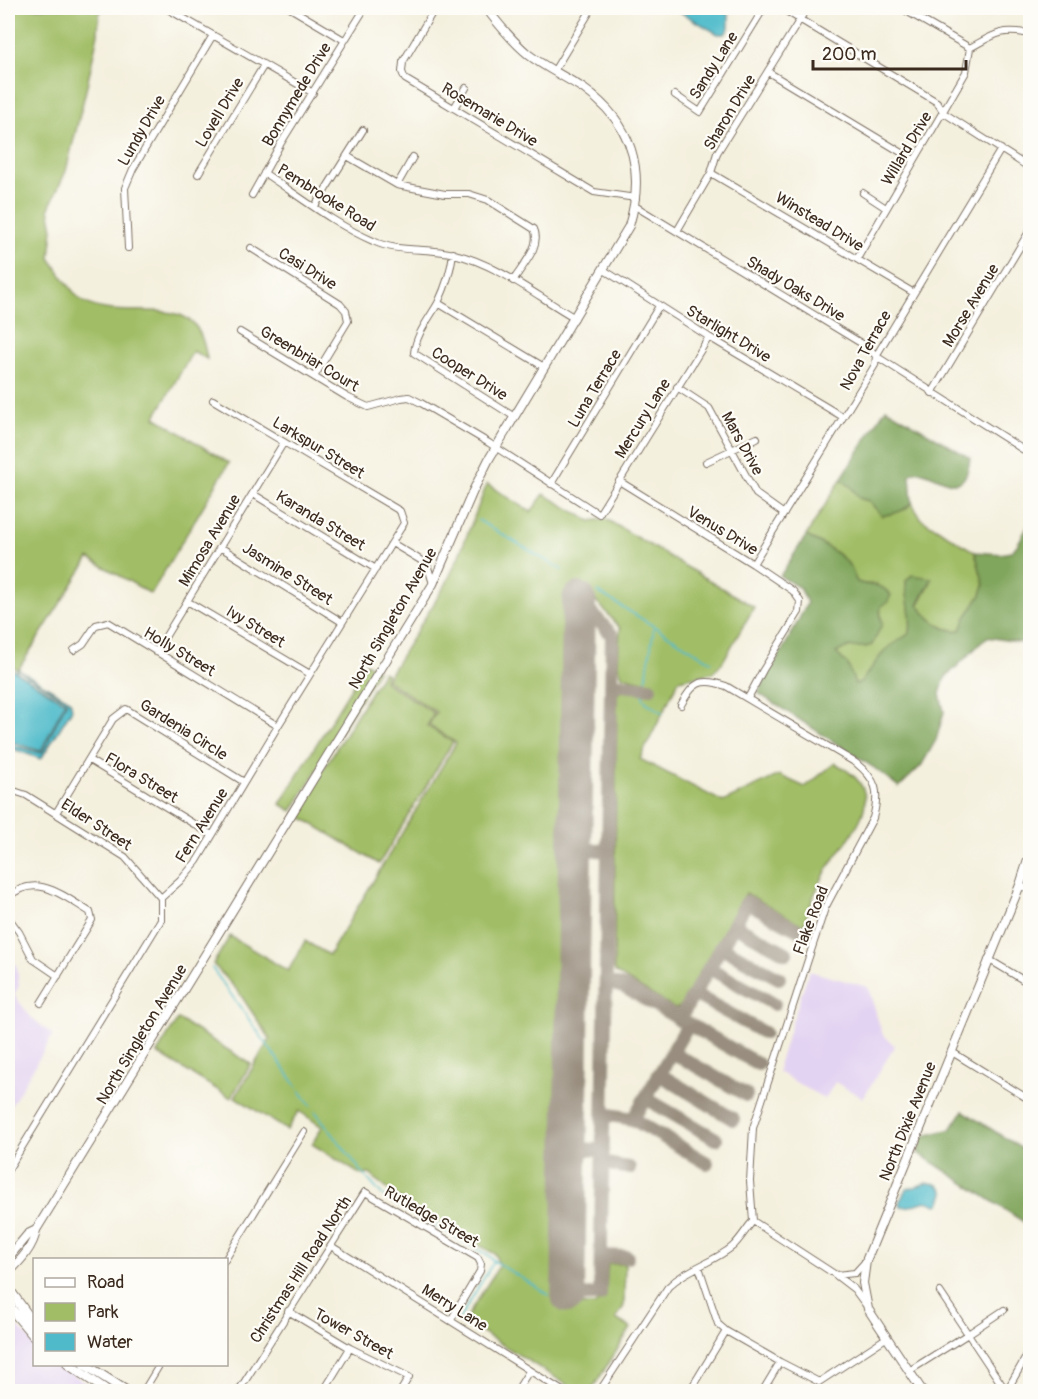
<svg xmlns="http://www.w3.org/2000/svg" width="1038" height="1399" viewBox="0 0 1038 1399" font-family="Pangolin,sans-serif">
  <rect width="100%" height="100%" fill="#fdfcf7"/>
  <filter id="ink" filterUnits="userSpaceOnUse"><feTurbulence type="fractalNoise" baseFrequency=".0167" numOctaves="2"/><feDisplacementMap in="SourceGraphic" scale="12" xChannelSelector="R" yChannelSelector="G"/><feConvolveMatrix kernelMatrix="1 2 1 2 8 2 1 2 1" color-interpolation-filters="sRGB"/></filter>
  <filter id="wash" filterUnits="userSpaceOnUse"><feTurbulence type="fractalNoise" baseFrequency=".008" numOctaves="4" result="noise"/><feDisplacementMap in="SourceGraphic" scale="24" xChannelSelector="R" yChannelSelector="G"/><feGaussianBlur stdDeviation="1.35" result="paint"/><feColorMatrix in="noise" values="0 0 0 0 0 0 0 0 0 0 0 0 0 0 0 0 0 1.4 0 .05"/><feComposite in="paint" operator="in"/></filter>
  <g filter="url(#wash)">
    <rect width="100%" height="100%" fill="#f4f0de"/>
    <!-- built -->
    <path fill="#e3d3f2" d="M8,953L17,967L19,986L14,995L31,1017L53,1035L8,1111Z
      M809,971L868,987L882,1033L895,1046L863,1098L835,1082L825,1099L778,1072L779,1062Z
      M8,1317L34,1343V1364L60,1365L97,1391H8Z"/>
    <!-- green -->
    <path fill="#a1be66" stroke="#6e7442" stroke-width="1.5" d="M8,8H103L99,15L98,34L86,90L66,171L49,208L53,229L50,258C58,269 71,291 80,299C111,324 176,296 197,328C203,337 205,348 207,359L193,351L155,417L229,463L151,594L89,558L18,670L8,664Z
      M841,479L851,487L859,498L869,501L882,516L906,509L912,502L920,518L975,552L984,585L981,595L966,617L961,630C944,633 928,618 918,606L931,582L912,575L906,581C906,599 913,616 910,633L885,650L860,684H854L848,665L836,653C853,642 857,651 872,645L882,624L877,584H863L857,582C854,577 853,572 851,568C844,555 818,541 806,536Z
      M487,484L531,512L544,494L590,521L606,519L754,607L722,663L712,673L679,680L640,759L723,802L779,775L805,787L835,763C849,771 866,782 865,801C865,823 838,851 827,870C816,888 809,906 804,926L746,893L680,1007L675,1009L616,973L614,969L617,694L627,688L650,692L652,683L622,676L618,666L620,628L590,594L564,592L556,1304L594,1305L605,1297L608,1264H625L624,1306L616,1319L631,1328L591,1391H577L464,1321L499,1266L495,1254C452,1230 405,1208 370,1174L361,1175L312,1144L322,1127L299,1111L287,1130L235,1097L270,1039L238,991L213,964L230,936L288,971L305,941L329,955L456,743L429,725L436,712L386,680L446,584L458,558Z
      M366,663L378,670L292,811L280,804Z
      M383,672L387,674L384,680L385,682L434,713L427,726L453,742L379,864L296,814Z
      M178,1019L251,1064L231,1098L157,1053Z"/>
    <!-- forest -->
    <path fill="#80a55b" stroke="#5e683c" stroke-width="1.5" d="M886,408L970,458C964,513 928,458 910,475L912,502C905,512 894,513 882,516L869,501L859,498L851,487L841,479Z
      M1030,521V644L987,637L945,678L940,694L944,712L936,740L921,766L899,787L873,767L758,693L792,633L807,603L800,588L780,576L806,536C818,541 844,555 851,568C853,572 854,577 857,582C872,588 879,581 891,595L887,603L881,606L880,616L882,624L872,645C857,651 853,642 836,653L848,665L855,684L860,683L885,650L910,633C913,616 906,599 906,581L912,575L932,578L918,605C928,618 944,633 961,630L966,617L981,595L984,585L975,552C1017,555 1011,557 1030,521Z
      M963,1111L1030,1154V1226L918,1153L923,1136L951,1129Z"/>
    <!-- water -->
    <path fill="#4fbbca" stroke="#457274" stroke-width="1.5" d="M673,8H718L729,15V28L725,34H718Z
      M8,667L65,702L41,751L8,741Z
      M17,669L70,700L72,709L41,759L8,747V744L42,753L67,701Z
      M928,1183C937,1183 941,1185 944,1193L940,1204L936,1205C922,1195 916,1210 901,1206L899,1202L907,1189Z"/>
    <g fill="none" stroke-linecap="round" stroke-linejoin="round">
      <!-- stream -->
      <path stroke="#4fbbca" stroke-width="1.5" d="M478,520L562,570
        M598,592L712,662
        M646,680L654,627
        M643,693V697L646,702L663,713
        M212,968L311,1106
        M315,1111L365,1176L383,1196L489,1256L494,1261L458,1321
        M494,1261L549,1295"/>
      <!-- taxiway -->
      <path stroke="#988d7e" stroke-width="14" d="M611,684L650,688
        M575,848L608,851
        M734,925L786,953
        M721,947L779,978
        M709,968L774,1004
        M606,982L624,987L758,1064
        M694,994L764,1033
        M679,1020L747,902L800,931
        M672,1052L746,1095
        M659,1074L733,1119
        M645,1098L716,1139
        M604,1114L633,1119L707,1163
        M633,1119L688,1025
        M571,1149L602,1150
        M603,1163L629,1168
        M602,1256L627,1257
        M568,1296L600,1295L612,635L579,599"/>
      <!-- runway -->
      <path stroke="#988d7e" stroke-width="34" d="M568,1296L579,599"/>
    </g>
  </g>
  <g filter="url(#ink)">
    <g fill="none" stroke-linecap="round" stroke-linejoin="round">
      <!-- street casing -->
      <g stroke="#7c6f61" stroke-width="8">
        <path id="street" d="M166,8L313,93
          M290,8L344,40
          M435,8L403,62L402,72L405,79L594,192L636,198
          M781,8L937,102L944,113L1030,168
          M901,8L970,48
          M970,48C995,34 1001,28 1030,34
          M554,71L592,8
          M768,72L914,160
          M675,95L700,112L764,8
          M454,108L466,88
          M347,156L397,185L445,194H469L488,200L534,229C542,246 522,266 513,281
          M264,173C299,196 334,224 373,241C398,253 427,247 454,254C497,264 537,296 575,318
          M711,173L914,293
          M198,174L264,65
          M397,185L413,157
          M863,193L886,208
          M252,195L281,143L365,8
          M315,206L363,130
          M635,206L869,348L876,356L1030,454
          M677,231L711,173L717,153L807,8
          M128,248L125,188L133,169L213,35
          M251,248L340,304L346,311L348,321L314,377
          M453,253C451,272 446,286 438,303C429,319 416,334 414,353L513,416
          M857,259L966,72L970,48
          M604,270L709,337L843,417
          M438,303L544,367
          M240,332L347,397L368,407L401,398L409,397L421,403L489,443L599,514L709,337
          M677,387L709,408L756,494L784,514
          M932,393L1030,230
          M706,462L757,438
          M619,481L753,564L793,591L800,601L799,612L763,670L748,698
          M551,484L659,306
          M253,494L376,569
          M392,543L427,564L433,584
          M220,547L342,622
          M753,564L875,365L876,356L1001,149
          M187,601L310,674
          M74,650L83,644L96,625L108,622L278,726
          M156,652L284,442
          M681,705C693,682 701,677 726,686L856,763C877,780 880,791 873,818L825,908L753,1128L750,1181L753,1221
          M89,760L212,835
          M8,789L26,795L125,857L161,898
          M56,813L113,719L126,709L244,782
          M1020,885L1030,891
          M8,897C37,872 63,896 90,912L92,920L41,1003
          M8,917L19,932L33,959L58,976
          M988,959L1030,984
          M952,1052L1030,1100
          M8,1170L161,920V898L180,881L197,861L278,726L404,523L400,511L213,400
          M753,1221L836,1275L855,1273L865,1262
          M331,1246L564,1392
          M225,1260L304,1132
          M837,1276L854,1289L865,1304
          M940,1292L1006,1391
          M288,1311L350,1348L409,1377L400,1392
          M726,1331L780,1362
          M909,1371L968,1334L1004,1310
          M143,1392L160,1364
          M238,1392L365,1192L478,1258L481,1264L480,1271L451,1320
          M323,1392L350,1348
          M516,1392L529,1371
          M599,1392L668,1287C686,1269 712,1263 732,1247C740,1240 746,1229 753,1221
          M689,1392L726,1331L718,1324L699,1267
          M762,1392L780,1362L819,1382L886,1338
          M1006,1392L1030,1350"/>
      </g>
      <!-- secondary casing -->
      <g stroke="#7c6f61" stroke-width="10">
        <path id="secondary" d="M8,1258L28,1234L36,1230
          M8,1273C19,1262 34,1247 36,1230L433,584L473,491L489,459L629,226C646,170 632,123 584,89C566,77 546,68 529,55C512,41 499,25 486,8
          M923,1392L868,1309L863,1283L866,1261L1020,885L1030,854"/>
      </g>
      <!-- primary casing -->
      <g stroke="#7c6f61" stroke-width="11">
        <path id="primary" d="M8,1288L34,1324
          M8,1305L34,1336
          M68,1364L109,1392
          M84,1364L128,1392"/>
      </g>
      <!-- street -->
      <use href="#street" stroke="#fff" stroke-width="6"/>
      <!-- secondary -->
      <use href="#secondary" stroke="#fff" stroke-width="8"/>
      <!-- primary -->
      <use href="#primary" stroke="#fff" stroke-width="9"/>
    </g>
  </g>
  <g text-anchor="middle" stroke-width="4.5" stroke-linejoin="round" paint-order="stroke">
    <!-- street labels -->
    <g font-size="16" fill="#3b2a1e" stroke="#fdfcf7">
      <text transform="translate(713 65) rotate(-58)" y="6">Sandy Lane</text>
      <text transform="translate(296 94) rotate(-59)" y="6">Bonnymede Drive</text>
      <text transform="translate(219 112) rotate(-59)" y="6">Lovell Drive</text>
      <text transform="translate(729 112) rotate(-59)" y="6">Sharon Drive</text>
      <text transform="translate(490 114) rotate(31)" y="6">Rosemarie Drive</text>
      <text transform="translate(141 130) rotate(-60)" y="6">Lundy Drive</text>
      <text transform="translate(906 148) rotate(-59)" y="6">Willard Drive</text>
      <text transform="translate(327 197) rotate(32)" y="6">Pembrooke Road</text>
      <text transform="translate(820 221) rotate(31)" y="6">Winstead Drive</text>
      <text transform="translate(308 268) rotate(32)" y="6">Casi Drive</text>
      <text transform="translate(796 288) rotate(31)" y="6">Shady Oaks Drive</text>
      <text transform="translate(970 305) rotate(-59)" y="6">Morse Avenue</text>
      <text transform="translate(729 333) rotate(31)" y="6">Starlight Drive</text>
      <text transform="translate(865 350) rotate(-61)" y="6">Nova Terrace</text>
      <text transform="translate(310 358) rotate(31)" y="6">Greenbriar Court</text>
      <text transform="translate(470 373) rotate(32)" y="6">Cooper Drive</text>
      <text transform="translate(594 388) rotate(-59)" y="6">Luna Terrace</text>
      <text transform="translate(642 418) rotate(-58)" y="6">Mercury Lane</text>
      <text transform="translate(743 443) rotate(61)" y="6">Mars Drive</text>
      <text transform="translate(319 447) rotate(31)" y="6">Larkspur Street</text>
      <text transform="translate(321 520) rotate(31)" y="6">Karanda Street</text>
      <text transform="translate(723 530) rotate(31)" y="6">Venus Drive</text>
      <text transform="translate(209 540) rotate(-59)" y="6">Mimosa Avenue</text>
      <text transform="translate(288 573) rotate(32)" y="6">Jasmine Street</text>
      <text transform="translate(392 618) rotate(-60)" y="6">North Singleton Avenue</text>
      <text transform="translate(256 626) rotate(31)" y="6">Ivy Street</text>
      <text transform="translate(180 651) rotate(31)" y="6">Holly Street</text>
      <text transform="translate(184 729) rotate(32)" y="6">Gardenia Circle</text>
      <text transform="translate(142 777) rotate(31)" y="6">Flora Street</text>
      <text transform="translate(97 824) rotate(33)" y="6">Elder Street</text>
      <text transform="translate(201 825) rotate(-58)" y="6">Fern Avenue</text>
      <text transform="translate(810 920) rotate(-69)" y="6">Flake Road</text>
      <text transform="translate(141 1034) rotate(-59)" y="6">North Singleton Avenue</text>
      <text transform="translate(907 1121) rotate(-68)" y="6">North Dixie Avenue</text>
      <text transform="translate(432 1216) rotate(30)" y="6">Rutledge Street</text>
      <text transform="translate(300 1269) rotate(-57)" y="6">Christmas Hill Road North</text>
      <text transform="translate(455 1307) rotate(32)" y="6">Merry Lane</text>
      <text transform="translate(354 1333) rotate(29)" y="6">Tower Street</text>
    </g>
  </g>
  <!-- margin -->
  <rect width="1038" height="1399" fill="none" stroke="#fdfcf7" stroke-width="30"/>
  <!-- legend -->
  <rect x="33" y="1258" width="195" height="108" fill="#fdfcf7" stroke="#afa8a0" stroke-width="1.5"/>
  <rect x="45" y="1278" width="30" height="9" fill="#ffffff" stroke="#afa8a0" stroke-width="1.5"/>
  <text x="87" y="1288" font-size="18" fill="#3b2a1e">Road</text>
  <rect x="45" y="1303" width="30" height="18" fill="#a1be66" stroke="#afa8a0" stroke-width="1.5"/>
  <text x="87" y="1318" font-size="18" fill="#3b2a1e">Park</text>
  <rect x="45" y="1333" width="30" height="18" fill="#4fbbca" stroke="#afa8a0" stroke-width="1.5"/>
  <text x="87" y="1348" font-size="18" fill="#3b2a1e">Water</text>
  <!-- scale -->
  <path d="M813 60v9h153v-9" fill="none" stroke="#3b2a1e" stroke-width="3"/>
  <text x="822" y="60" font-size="18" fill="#3b2a1e" stroke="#fdfcf7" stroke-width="4.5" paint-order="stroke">200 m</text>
</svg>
